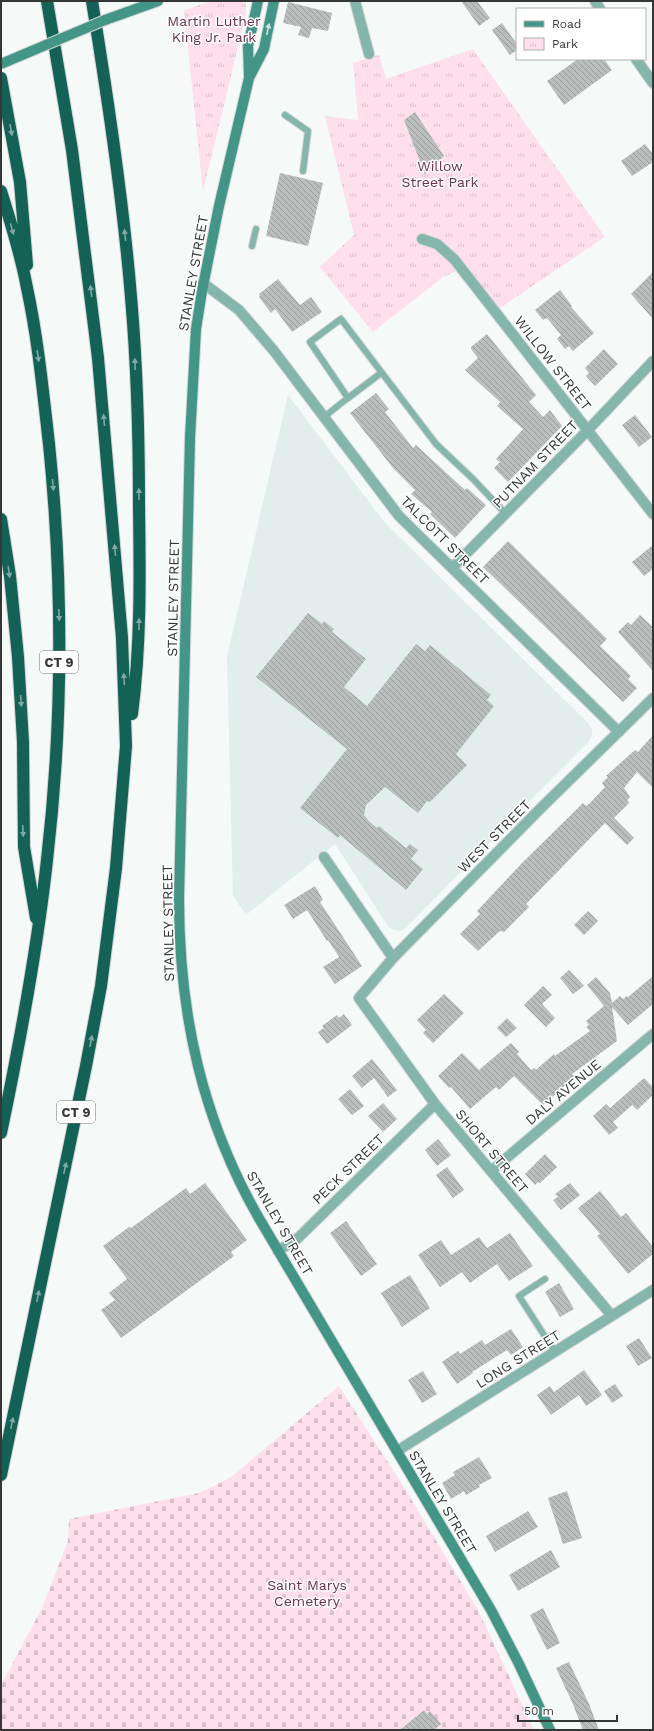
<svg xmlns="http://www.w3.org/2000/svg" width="654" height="1731" viewBox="0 0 654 1731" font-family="'Work Sans',sans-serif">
  <defs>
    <pattern id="cemetery-stones" width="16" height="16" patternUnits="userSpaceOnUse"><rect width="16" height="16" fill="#fedfeb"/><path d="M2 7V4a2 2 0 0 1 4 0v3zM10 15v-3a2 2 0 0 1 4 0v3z" fill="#dac0ca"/></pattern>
    <pattern id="park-tufts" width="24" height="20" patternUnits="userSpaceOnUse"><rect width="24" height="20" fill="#fedfeb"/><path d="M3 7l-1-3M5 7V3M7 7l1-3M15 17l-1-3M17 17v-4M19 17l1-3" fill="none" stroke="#dac0ca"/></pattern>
    <pattern id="building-back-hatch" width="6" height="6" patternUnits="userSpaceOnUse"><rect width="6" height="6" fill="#babfbe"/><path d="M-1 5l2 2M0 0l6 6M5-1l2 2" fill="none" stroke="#989c9b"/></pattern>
  </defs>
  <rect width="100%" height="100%" fill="#f5f9f8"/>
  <!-- built -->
  <path fill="#e1eeeb" d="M288,395L385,523L589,724L592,730V735L589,741L407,927L401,931L393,930L388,926L335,844L246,915L233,896L227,657Z"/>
  <!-- cemetery -->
  <path fill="url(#cemetery-stones)" d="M339,1386L405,1489L478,1610L534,1730H1V1685L43,1606L68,1541L69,1519L199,1493L230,1478Z"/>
  <!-- park -->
  <path fill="url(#park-tufts)" d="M212,1H244L246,5V14L203,191L184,10Z
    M473,49L605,237L497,310L464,268L443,277L373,332L320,267L354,235L325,116L358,120L353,63L379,55L386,79Z"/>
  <!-- building -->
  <path fill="url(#building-back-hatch)" d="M461,1H477L490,18L479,26Z
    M288,2L332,13L328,31L312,28L309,38L298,35L301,27L283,23Z
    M502,23L517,44V50L510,55L492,30Z
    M578,59H604L612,70L564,105L547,81Z
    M415,112L444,156L425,174L404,120Z
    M645,144L653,154V162L632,176L621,161Z
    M280,173L323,183L308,246L266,236Z
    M653,272V319L631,294Z
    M278,279L300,305L311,297L322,312L292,332L275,309L271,313L259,297L260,296L259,294Z
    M560,290L572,306L571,307L594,333L573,351L569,346L565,349L557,339L561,335L547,318L543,320L535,310Z
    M487,334L536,395L529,402L543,417L550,410L562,426L508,482L494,468L500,462L496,459L523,429L497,406L500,402L465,370L478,358L471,349V347Z
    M604,349L618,364L595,386L586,376L589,373L585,368Z
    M376,393L389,409L385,412L413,448L416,445L465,490L467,488L486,505L455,538L430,514L432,512L411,494L415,490L393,468L350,413Z
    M635,415L652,437L639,447L622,425Z
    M508,541L607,639L600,646L631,676L628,679L637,688L623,702L483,567Z
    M653,545V569L644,576L632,562Z
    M308,613L322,624L324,621L334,629L332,632L366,659L344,687L367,706L416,644L425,651L430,645L491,695L487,700L494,706L456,754L467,765L430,802L427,801L418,813L385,787L366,805L364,815L369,821L377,828L379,826L406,848L410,844L418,850L411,859L423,869L406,890L340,835L338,838L300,808L347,749L256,677Z
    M640,615L653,627V671L618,632L628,622L631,625Z
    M653,735V788L637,772L624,788L630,797L627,800L629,803L614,818L634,838L627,845L605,823L526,904L529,907L504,932L500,931L478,951L460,934L480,914L477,911L522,863L583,803L586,806L591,802L605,787L602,783L608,777L606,776L635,750L638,752Z
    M315,886L323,900L320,902L362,966L335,984L323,967L339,957L328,940L327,941L307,910L293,919L284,905Z
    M588,911L598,921L584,935L574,925Z
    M569,970L584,986L573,994L560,978Z
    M653,976V1004L628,1025L612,1007L617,1041L572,1074L575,1077L543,1105L514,1076L499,1090L496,1087L470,1109L451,1087L449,1088L438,1076L462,1053L479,1070L511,1043L519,1052L517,1054L531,1070L534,1068L536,1070L554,1054L555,1056L590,1031L586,1027L589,1025L586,1021L604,1006L587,985L596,977L610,993L612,1003L620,996L623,999L627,996L628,997Z
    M543,986L552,995L542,1004L555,1018L546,1027L524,1005Z
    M444,994L464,1013L433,1043L423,1033L426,1030L417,1020Z
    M344,1014L352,1025L327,1044L318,1032L324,1028L322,1026L337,1015L339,1018Z
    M507,1018L517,1028L506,1037L497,1028Z
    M372,1059L397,1090L388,1097L374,1078L362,1088L352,1076Z
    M644,1078L653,1087V1095L637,1110L632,1105L613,1122L618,1128L609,1135L593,1116L606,1104L610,1108Z
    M350,1089L364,1106L352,1115L338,1099Z
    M383,1103L397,1119L383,1132L368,1116Z
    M438,1139L451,1155L437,1166L425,1150Z
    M545,1154L557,1167L540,1183L538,1182L535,1185L525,1174Z
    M447,1167L464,1190L453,1198L436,1175Z
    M205,1183L247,1240L231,1252L234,1256L121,1338L101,1310L115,1300L109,1293L127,1279L103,1246L129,1227L131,1228L186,1188L190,1194Z
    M570,1183L580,1195L561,1210L553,1200L558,1197L555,1194Z
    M600,1191L621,1217L626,1213L653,1247V1254L628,1274L597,1236L600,1234L578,1208Z
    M346,1221L377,1264L361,1276L330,1233Z
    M510,1233L533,1266L509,1281L497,1264L470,1283L462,1272L440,1287L418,1255L441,1240L451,1255L479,1237L487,1248Z
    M410,1275L430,1308L402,1327L381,1293Z
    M559,1283L574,1309L560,1317L545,1292Z
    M511,1329L523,1347L511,1355L507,1350L472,1372L473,1373L457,1384L442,1362L458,1351L460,1354L482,1340L485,1345Z
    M639,1338L652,1358L638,1366L626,1346Z
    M584,1370L602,1395L586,1406L579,1395L551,1415L537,1395L550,1386L554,1392Z
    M423,1371L437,1394L422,1403L408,1380Z
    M615,1384L623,1396L612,1403L604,1391Z
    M479,1457L492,1478L479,1485L480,1487L466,1495L464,1491L451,1499L442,1483L455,1475L453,1472Z
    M567,1491L582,1538L563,1544L548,1498Z
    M528,1511L538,1527L495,1552L486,1536Z
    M551,1550L560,1567L518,1591L509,1575Z
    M543,1608L560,1643L547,1650L530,1615Z
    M569,1662L589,1704L599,1730H583L572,1702L556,1668Z
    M424,1710L427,1714L430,1711L441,1724L434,1730H400Z"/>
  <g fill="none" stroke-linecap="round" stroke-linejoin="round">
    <!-- lane casing -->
    <g stroke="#d2d6d5" stroke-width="8">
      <path id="lane" d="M285,115L308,131L303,171
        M252,246L256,229
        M381,373L348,398L310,342L341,319L436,444L473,479L506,514
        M324,417L349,397
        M545,1279L519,1296L555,1352"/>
    </g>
    <!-- street casing -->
    <g stroke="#d2d6d5" stroke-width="12">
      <path id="street" d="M355,1L369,54
        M595,1L600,9
        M636,59L653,83
        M422,239L437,244L454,259L653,514
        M203,283L239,310L274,351L399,516L619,732
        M452,568L587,431L653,361
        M324,857L393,958
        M491,1171L653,1034
        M278,1251L298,1238L435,1104
        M612,1316L435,1104L359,998L393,958L541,808L653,698
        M397,1451L653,1290"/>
    </g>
    <!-- secondary casing -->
    <g stroke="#d2d6d5" stroke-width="12">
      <path id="secondary" d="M274,1L264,49L249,78L219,206L202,291L196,329L190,438L179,899C179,1014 202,1120 260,1220L491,1610L519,1664L550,1730
        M105,20L158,1
        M249,76L248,46L258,1"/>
    </g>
    <!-- highway casing -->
    <g stroke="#d2d6d5" stroke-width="14">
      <path id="highway" d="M92,1C108,99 123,198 131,297C137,366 139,436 139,505C140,575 141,644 132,714
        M1,78L20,182L27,265
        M1,191C11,223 21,255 27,288C38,339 43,392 49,444C63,582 63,722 47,860C37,952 20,1042 1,1133
        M1,519L10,576L18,657L23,742L24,847L36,918
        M1,1475L86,1066L101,986L116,868L126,746L122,638L98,358L72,150L47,1"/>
    </g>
    <!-- lane -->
    <use href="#lane" stroke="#84b6ab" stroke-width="6"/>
    <!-- street -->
    <use href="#street" stroke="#84b6ab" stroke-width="10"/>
    <!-- secondary -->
    <use href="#secondary" stroke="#439586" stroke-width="10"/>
    <!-- highway -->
    <use href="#highway" stroke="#146155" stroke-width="12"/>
    <!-- secondary-bridge casing -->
    <g stroke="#d2d6d5" stroke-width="12" stroke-linecap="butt">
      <path id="secondary-bridge" d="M1,64L105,20"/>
    </g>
    <!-- secondary-bridge -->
    <use href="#secondary-bridge" stroke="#439586" stroke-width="10"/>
  </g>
  <!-- one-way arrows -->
  <defs><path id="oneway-solid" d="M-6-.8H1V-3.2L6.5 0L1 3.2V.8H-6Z"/></defs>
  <use fill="#d0e4e1" href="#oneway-solid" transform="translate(268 29) rotate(-78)"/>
  <g fill="#7ea8a2">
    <use href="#oneway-solid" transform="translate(11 130) rotate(80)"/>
    <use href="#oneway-solid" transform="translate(12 229) rotate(74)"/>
    <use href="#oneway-solid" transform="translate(125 235) rotate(-97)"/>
    <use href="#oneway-solid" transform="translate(91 291) rotate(-97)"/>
    <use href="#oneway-solid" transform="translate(38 356) rotate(82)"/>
    <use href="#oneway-solid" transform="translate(135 364) rotate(-92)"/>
    <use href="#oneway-solid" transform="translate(104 420) rotate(-95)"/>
    <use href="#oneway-solid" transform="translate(53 485) rotate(85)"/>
    <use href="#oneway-solid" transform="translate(139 494) rotate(-91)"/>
    <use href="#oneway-solid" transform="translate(115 550) rotate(-95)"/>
    <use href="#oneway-solid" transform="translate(9 572) rotate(82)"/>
    <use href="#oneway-solid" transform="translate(59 615) rotate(88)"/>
    <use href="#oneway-solid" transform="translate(139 624) rotate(-89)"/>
    <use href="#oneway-solid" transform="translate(124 679) rotate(-93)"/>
    <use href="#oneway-solid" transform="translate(21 701) rotate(87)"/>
    <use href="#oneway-solid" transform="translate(23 831) rotate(87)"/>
    <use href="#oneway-solid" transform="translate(91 1041) rotate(-79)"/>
    <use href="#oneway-solid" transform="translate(65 1168) rotate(-78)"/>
    <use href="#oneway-solid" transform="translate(38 1296) rotate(-78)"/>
    <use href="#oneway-solid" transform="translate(12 1423) rotate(-78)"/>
  </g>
  <g text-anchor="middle" stroke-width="3" stroke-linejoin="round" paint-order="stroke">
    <!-- shield labels -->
    <g fill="#fff" stroke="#727373" stroke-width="1">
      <rect x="40" y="651" width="38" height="22" rx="3"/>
      <rect x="57" y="1101" width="38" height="22" rx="3"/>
    </g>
    <g font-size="13" font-weight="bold" fill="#353737">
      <text x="59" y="667">CT 9</text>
      <text x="76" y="1117">CT 9</text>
    </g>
    <!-- park labels -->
    <g font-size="14" fill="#6d2f4c" stroke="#fff">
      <text x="214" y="26">Martin Luther<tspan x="214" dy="16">King Jr. Park</tspan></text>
      <text x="440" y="171">Willow<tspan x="440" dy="16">Street Park</tspan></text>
      <text x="307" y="1590">Saint Marys<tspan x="307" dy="16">Cemetery</tspan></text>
    </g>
    <!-- street labels -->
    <g font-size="14" fill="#353737" stroke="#fff">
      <text transform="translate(193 273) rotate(-80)" y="5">STANLEY STREET</text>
      <text transform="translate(553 363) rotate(52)" y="5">WILLOW STREET</text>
      <text transform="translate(535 464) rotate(-46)" y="5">PUTNAM STREET</text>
      <text transform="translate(445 540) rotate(45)" y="5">TALCOTT STREET</text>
      <text transform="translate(173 598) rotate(-89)" y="5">STANLEY STREET</text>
      <text transform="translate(494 836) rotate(-45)" y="5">WEST STREET</text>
      <text transform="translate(168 923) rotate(-91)" y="5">STANLEY STREET</text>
      <text transform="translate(563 1092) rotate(-40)" y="5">DALY AVENUE</text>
      <text transform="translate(492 1151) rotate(50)" y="5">SHORT STREET</text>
      <text transform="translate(348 1169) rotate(-44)" y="5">PECK STREET</text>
      <text transform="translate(280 1223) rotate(60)" y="5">STANLEY STREET</text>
      <text transform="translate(518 1359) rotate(-32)" y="5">LONG STREET</text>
      <text transform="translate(443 1502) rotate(59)" y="5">STANLEY STREET</text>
    </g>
  </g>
  <!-- border -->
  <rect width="654" height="1731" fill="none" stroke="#353737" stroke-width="4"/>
  <!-- legend -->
  <rect x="516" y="8" width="130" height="52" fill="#ffffff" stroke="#aeafaf"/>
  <rect x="524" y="21" width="20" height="6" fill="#439586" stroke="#aeafaf"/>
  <text x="552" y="28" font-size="12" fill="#353737">Road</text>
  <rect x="524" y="38" width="20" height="12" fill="url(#park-tufts)" stroke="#aeafaf"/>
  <text x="552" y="48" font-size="12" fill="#353737">Park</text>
  <!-- scale -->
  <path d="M518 1715v6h99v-6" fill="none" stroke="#353737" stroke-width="2"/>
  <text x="524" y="1715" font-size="12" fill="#353737" stroke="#ffffff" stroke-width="3" paint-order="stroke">50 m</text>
</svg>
